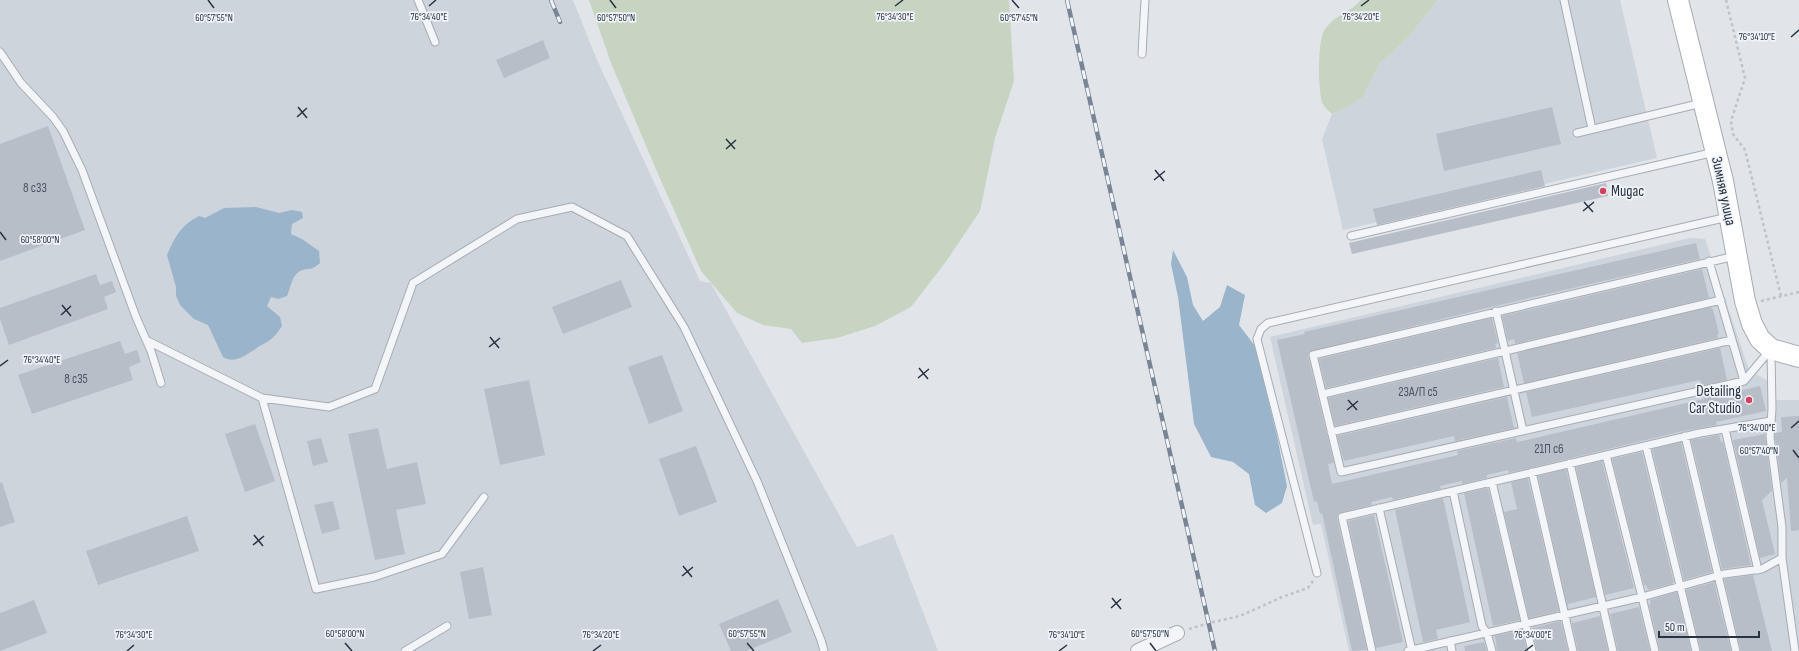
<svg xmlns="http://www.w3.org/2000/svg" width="1799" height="651" viewBox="0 0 1799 651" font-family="'Sofia Sans Condensed',sans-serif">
  <rect width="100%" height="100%" fill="#e1e5ea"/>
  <!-- built -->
  <path fill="#ced4dc" d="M0,0H573L597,60L700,281L711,283L857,547L893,534L938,651H0Z
    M1438,0H1620L1657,158L1343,230L1322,139L1332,114L1346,108L1363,97L1380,63L1406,40Z
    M1690,238L1705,239L1749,370L1768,381L1774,400H1799V651H1349L1321,524L1313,525L1270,337Z"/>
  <!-- green -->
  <path fill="#c7d4c1" d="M589,0H1009L1014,81L995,138L980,211L945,263L911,307L875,326L837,338L802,343L791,329L763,325L737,313L701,271L658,174L611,63Z
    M1361,0H1438L1406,40L1380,63L1363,97L1346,108L1332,114C1329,111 1323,106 1322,102C1318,88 1317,42 1325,29C1335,15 1351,12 1361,0Z"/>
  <!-- water -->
  <path fill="#9ab4cb" d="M256,207L279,213L292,210L302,212L303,218L292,224L291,234L302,239L319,251L320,263C310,272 309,267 300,271C291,276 291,288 287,296L278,299L271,297L267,306L280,317L282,326C271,343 268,340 254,350C244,356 234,364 223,357L208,325L194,319L180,305L176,296V287L167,255C175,237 180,226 199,216L205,218L224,208Z
    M1173,250L1187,277L1193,305L1203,321L1220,307L1227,285L1245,295L1239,325L1255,346L1277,436L1287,486L1282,503L1266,513L1255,505L1249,474L1233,462L1211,457L1194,424L1178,297L1171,264Z"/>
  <!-- building -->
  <path fill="#b8bec7" d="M543,40L550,58L504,78L496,60Z
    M1552,107L1561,144L1444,171L1436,134Z
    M48,126L85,230L0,261V144Z
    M1541,170L1545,186L1377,225L1373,209Z
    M1606,183L1608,196L1352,254L1349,243Z
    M1696,243L1700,259L1495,306L1309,352L1308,356L1334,463L1328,464L1332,484L1458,455L1457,451L1516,438L1517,442L1704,399L1703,395L1729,390L1730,393L1760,386L1766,411L1716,422L1717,425L1683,431L1509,473L1508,470L1487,475V478L1462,484V481L1440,486L1441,489L1393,500L1392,497L1371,502L1372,505L1339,513L1337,518L1367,650L1352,651L1322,513L1320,514L1317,501L1314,502L1277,340L1305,334L1304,332Z
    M1702,269L1709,298L1515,344L1514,339L1508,341L1502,316Z
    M96,274L100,285L112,281L116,292L104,297L108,309L9,345L0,319V308Z
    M621,280L632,307L563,334L552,307Z
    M1711,307L1712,309H1713L1719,334H1717L1718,338L1524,383L1517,353Z
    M1492,318L1498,343L1495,344L1496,348L1326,388L1319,359Z
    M120,341L125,354L137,350L141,362L129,367L133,380L32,414L18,375Z
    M1720,348L1727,380L1701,386L1700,380L1532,417L1526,392Z
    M662,355L683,411L649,424L628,367Z
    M1498,358L1504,387L1335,426L1328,398Z
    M529,380L545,455L500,465L484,389Z
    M1507,397L1514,428L1455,441L1454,436L1344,461L1337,436Z
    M1799,416V530L1791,531L1787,478L1781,483L1775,437V433L1782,432L1781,417Z
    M255,424L275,481L245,492L225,434Z
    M378,428L387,469L417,462L426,504L396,510L405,554L375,560L348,434Z
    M1765,434L1772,491L1762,500L1775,554L1760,558L1733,440Z
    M1719,435L1721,442H1723L1751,565L1722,569L1691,440Z
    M321,438L328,462L313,466L307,441Z
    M1681,442L1712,572L1684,580L1652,449Z
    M696,446L717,502L679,516L659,459Z
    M1642,452L1674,583L1648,590L1646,585H1644L1612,459Z
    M1602,461L1634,588L1605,595L1576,467Z
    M1566,469L1596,597L1568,604V609L1538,476Z
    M1528,478L1559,611L1529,618L1504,512L1517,509L1511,482Z
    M2,482L15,522L0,527V483Z
    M1488,488L1520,620L1493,626L1464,493Z
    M1443,498L1470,622L1436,630L1438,639L1423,642L1395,510Z
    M333,501L340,529L322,534L314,505Z
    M1374,515L1403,642L1376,648L1348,521Z
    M187,516L199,551L98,585L86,551Z
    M483,567L492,615L469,619L460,572Z
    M1753,575L1772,651H1741L1724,579Z
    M1714,582L1731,651H1701L1686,590Z
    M1677,592L1691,651H1660L1649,604H1651L1650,600Z
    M778,599L792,632L746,651H731L719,624Z
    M34,600L47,633L0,651V613Z
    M1639,607L1650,651H1618L1610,614Z
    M1600,616L1608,651H1578L1571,619L1573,623Z
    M1561,621L1568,651H1537L1532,628Z
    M1522,630L1527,651H1497L1495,636Z
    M1484,642L1487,651H1465L1464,646Z"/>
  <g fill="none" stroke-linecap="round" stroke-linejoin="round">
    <!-- lane casing -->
    <g stroke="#a6acb4" stroke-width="9">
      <path id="lane" d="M418,0L435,42
        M1564,0L1592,129
        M0,52L21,83L53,117L63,131L82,170L136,317L151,351L161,383
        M1142,54L1145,0
        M1577,133L1702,103
        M1351,236L1715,152
        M1735,256L1313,355L1341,472L1744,381L1771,349
        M1709,261L1744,381
        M1496,311L1523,431
        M146,340L262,398L329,407L375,389L413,283L517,219L572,207L627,236L684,327L757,481L821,640L824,651
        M1323,394L1721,300
        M262,398L316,589L374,577L442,554L484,497
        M1725,429L1758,570
        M1331,432L1732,340
        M1685,436L1736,651
        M1646,446L1696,651
        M1570,463L1613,651
        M1532,472L1573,651
        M1492,482L1532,651
        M1453,491L1482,626L1487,633L1492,651
        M1379,508L1412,651
        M1782,558L1795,651
        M1317,573L1257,339L1261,329L1268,323L1728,217
        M1450,641L1452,651
        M405,651L447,626
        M1372,651L1342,517L1700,433L1771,421
        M1408,651L1642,597L1606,455
        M1655,651L1642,597L1724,574L1762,569L1782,558V527L1770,437L1772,409L1771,351"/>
    </g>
    <!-- street casing -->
    <g stroke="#a6acb4" stroke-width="16">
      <path id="street" d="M1138,651L1177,633"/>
    </g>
    <!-- secondary casing -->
    <g stroke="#a6acb4" stroke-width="22">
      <path id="secondary" d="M1678,0L1723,181L1745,301L1752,324L1760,339L1771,349L1799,357"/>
    </g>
    <!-- path -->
    <path stroke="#bec3c9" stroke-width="2.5" stroke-dasharray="3 3" stroke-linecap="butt" d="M1726,0L1745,78L1731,121L1733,134L1745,150L1781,296
      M1761,301L1799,292
      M1189,629L1209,623L1240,616L1282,597L1308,588L1313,581"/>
    <!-- lane -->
    <use href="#lane" stroke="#f3f5f8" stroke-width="7"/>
    <!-- street -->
    <use href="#street" stroke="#f3f5f8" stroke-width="14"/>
    <!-- secondary -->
    <use href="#secondary" stroke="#fff" stroke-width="20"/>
    <!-- rail casing -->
    <g stroke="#798494" stroke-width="4.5">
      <path id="rail" d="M551,0L560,22
        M1067,0L1215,651"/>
    </g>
    <!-- rail -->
    <use href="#rail" stroke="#f0f3f7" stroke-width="3" stroke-dasharray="9" stroke-linecap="butt"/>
  </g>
  <!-- ticks -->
  <path fill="none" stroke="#283342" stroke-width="1.5" d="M208,0L214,8M610,0L616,8M1012,0L1019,8M429,6L436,0M895,6L903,0M1361,6L1369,0M1791,37L1799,30M298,107L307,118M297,117L307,108M726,139L735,149M726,149L736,140M1155,170L1164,181M1154,180L1165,171M1584,202L1593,212M1583,211L1594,202M0,232L6,240M62,305L71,316M61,315L71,306M490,337L499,348M489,347L500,338M0,366L8,360M919,368L928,379M918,378L929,369M1348,400L1357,410M1347,410L1358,401M1791,428L1799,421M1793,450L1799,458M254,535L263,546M253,545L264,536M683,566L692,577M682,576L693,567M1112,598L1121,609M1111,608L1121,599M345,643L352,651M747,643L754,651M1150,643L1156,651M127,651L134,645M593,651L601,645M1059,651L1067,645M1525,651L1533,645"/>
  <!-- markers -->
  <g fill="#d3425d" stroke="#f0f3f7" stroke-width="1.5">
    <circle cx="1603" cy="191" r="4"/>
    <circle cx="1749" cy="400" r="4"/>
  </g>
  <g text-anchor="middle" stroke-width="3.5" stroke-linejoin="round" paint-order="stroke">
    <!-- number labels -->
    <g font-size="13" fill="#4c5663">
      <text x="35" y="192">8 с33</text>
      <text x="76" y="383">8 с35</text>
      <text x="1418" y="396">23А/П с5</text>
      <text x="1549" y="453">21П с6</text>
    </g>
    <!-- poi labels -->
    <g font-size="15" fill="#283342" stroke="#f0f3f7" text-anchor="start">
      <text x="1611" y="196">Мидас</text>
      <text x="1741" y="396" text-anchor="end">Detailing<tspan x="1741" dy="17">Car Studio</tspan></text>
    </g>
    <!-- street labels -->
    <g font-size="15" fill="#283342" stroke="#f0f3f7">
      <text transform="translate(1724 191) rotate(78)" y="5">Зимняя улица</text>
    </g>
  </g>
  <g font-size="10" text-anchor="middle" fill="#283342" stroke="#f0f3f7" stroke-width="3.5" stroke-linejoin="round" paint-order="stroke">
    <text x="429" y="20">76°34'40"E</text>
    <text x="895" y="20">76°34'30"E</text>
    <text x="1361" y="20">76°34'20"E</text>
    <text x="214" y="21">60°57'55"N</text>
    <text x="616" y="21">60°57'50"N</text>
    <text x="1019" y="21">60°57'45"N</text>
    <text x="1757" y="40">76°34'10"E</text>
    <text x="40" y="243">60°58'00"N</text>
    <text x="42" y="363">76°34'40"E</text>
    <text x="1757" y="431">76°34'00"E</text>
    <text x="1759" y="454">60°57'40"N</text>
    <text x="345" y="637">60°58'00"N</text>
    <text x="747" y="637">60°57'55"N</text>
    <text x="1150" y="637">60°57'50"N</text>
    <text x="134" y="638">76°34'30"E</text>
    <text x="601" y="638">76°34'20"E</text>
    <text x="1067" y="638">76°34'10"E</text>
    <text x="1533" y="638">76°34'00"E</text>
  </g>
  <!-- scale -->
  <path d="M1659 631v6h100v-6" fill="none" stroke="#283342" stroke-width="2"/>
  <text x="1665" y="631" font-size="12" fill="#283342" stroke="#f0f3f7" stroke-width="3" paint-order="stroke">50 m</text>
</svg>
